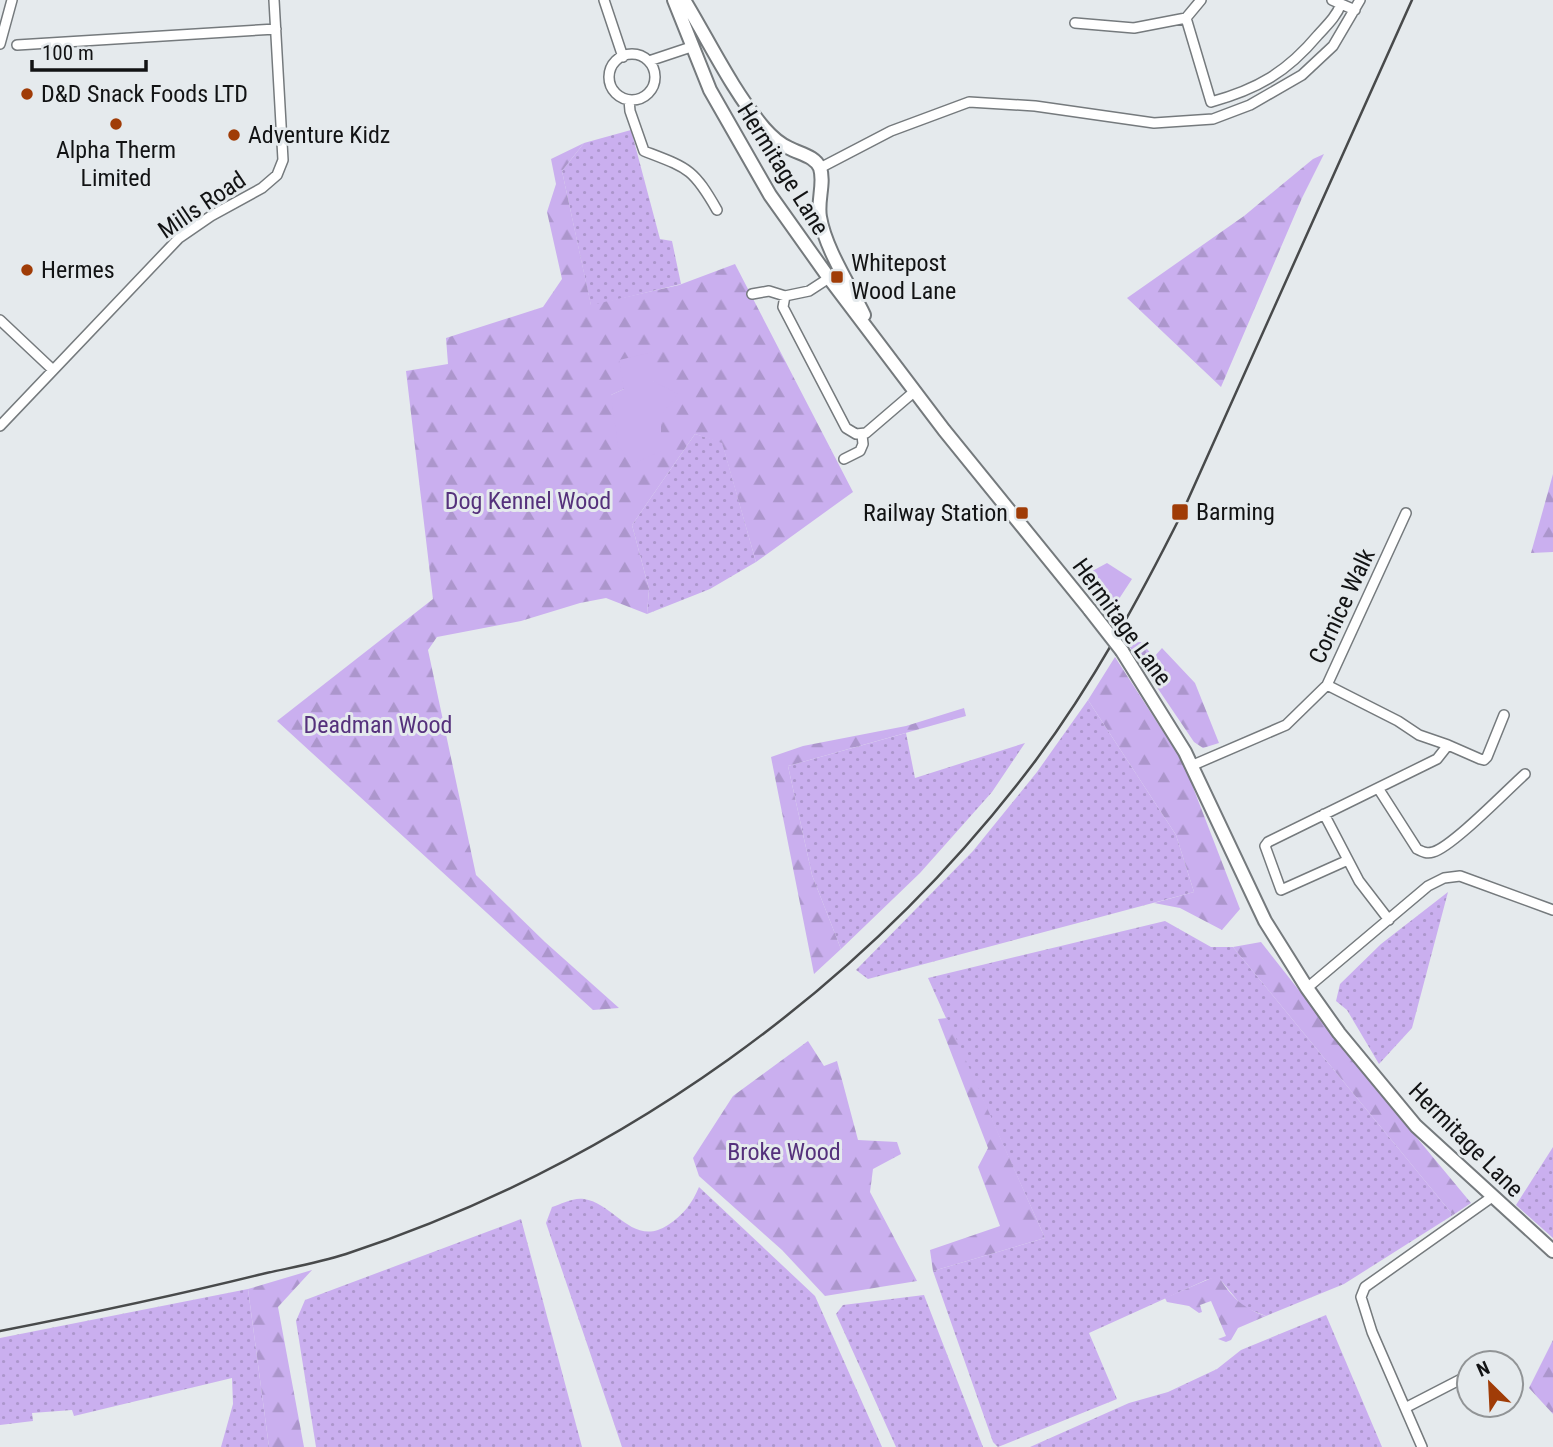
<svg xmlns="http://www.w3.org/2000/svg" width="1553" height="1447" viewBox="0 0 1553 1447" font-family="'Roboto Condensed',sans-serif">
  <defs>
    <pattern id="grass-dots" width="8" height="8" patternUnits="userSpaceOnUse" patternTransform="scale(1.75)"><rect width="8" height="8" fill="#caafef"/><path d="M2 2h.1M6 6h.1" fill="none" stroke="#ac96cc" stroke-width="1.8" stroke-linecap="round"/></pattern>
    <pattern id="forest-firs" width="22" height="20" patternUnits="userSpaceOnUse" patternTransform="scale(1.75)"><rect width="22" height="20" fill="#caafef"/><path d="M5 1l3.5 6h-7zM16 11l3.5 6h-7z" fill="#ac96cc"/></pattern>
  </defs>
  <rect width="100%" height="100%" fill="#e5eaed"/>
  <!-- grass -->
  <path fill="url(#grass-dots)" d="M631,130L660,239L672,241L681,284L591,306L562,171L584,143Z
    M695,434L722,442L756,562L710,589L647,614L649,589L632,525Z
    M1088,700L1176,835L1194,892L868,979L856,970L973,851L1037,772Z
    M906,733L915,778L1025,743L992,792L920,873L841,949L812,875L788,766Z
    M1448,892L1412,1028L1379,1064L1347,1010L1336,1001L1340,984L1381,944Z
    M1165,921L1211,947H1233L1453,1215L1344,1284L1266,1316L1243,1307L1218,1277L1206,1280L1089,1333L1117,1399L998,1447L993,1442L933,1271L1045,1238L928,978Z
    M1553,1147V1238L1516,1205Z
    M699,1187L815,1296L882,1447H622L546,1223L552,1207C561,1204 574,1197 584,1199C614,1203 633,1248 668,1225C683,1215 692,1204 699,1187Z
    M521,1219L582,1447H316L296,1321L305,1300Z
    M248,1289L269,1447H221L233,1404L232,1378L74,1416L72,1410L32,1413L33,1421L0,1425V1338Z
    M924,1295L983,1447H896L836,1314L843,1305Z
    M1326,1315L1382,1447H1030L1129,1403L1168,1392L1217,1369L1241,1350Z"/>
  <!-- forest -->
  <path fill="url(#forest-firs)" fill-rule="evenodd" d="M584,143L562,171L591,305L679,285L735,264L853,492L756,562L722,443L695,434L632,525L649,589L647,614L606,598L580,603L521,621L437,637L428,650L476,875L545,942L619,1008L593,1010L277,721L433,599L406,371L448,364L446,338L543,307L562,279L547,212L556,184L551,159ZM653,352V381L661,415V451L611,395L624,389Z
    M1324,154L1302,198L1221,387L1127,298L1244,216L1313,159Z
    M1553,474V552L1531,553Z
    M1141,642L1154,657L1162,648L1195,683L1219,743L1203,748L1194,742L1127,643Z
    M1115,657L1184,764L1240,909L1222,930L1180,908L1154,903L1194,892L1176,835L1088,700Z
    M964,708L966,716L788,766L812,875L841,949L814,974L771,757L803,746L906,726Z
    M1261,942L1383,1097L1471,1203L1453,1215L1233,947Z
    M947,1018L1045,1238L933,1271L930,1250L1000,1226L978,1167L988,1148L938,1019Z
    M808,1041L824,1066L837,1061L858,1140L897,1142L901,1154L873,1169L870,1192L917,1281L825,1296L782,1250L699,1176L693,1158L733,1096Z
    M312,1270L278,1307L304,1447H269L248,1289Z
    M1214,1277H1219C1231,1297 1244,1309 1266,1316L1238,1328L1231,1340L1226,1342L1218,1339L1226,1336L1211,1301L1200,1305L1202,1312L1199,1313L1189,1306L1167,1302L1165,1298Z
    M1553,1340V1414L1529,1388Z"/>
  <!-- garden -->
  <path fill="#caafef" d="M653,352V381L678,394L661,415V451L633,464L618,446L611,395L624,389L619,360Z
    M1107,563L1132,579L1115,605L1096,592L1085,575Z"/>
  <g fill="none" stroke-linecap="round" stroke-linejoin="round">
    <!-- street casing -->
    <g stroke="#757a7d" stroke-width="12">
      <path id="street" d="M604,0L623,57
        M1332,0L1355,10
        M1186,18L1201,0
        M1075,23L1134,28L1186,18L1211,102C1258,89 1287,72 1318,35C1327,25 1336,17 1341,4
        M0,44L12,0
        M17,45L276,29
        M609 77a23 23 0 1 1 46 0a23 23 0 1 1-46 0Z
        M649,61L691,47
        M629,100L630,111L644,151C688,168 693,168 717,210
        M820,168L891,131L969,102L1035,106L1154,123L1213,119L1250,105L1302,75L1333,46L1360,0
        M829,278L809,291L785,296L783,307L846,428L856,434L866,433L915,391
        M752,294L769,291L785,296
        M0,320L53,370
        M0,426L179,238L211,216L262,188L277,175L283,160L274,0
        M844,459L860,451L863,444L862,435
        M1327,685L1398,721L1419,735L1448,745L1480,759L1484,760L1487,757L1504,715
        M1191,766L1286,725L1327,685L1406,513
        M1378,788L1417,849C1423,852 1427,854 1433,852C1452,847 1507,790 1525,774
        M1324,814L1359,881L1389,920
        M1348,860L1281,890L1265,846L1268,842L1437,759L1448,745
        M1307,988L1428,886L1444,878L1460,876L1553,910
        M1405,1408L1469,1375
        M1422,1447L1372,1332L1361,1297L1365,1287L1492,1197"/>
    </g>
    <!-- secondary casing -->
    <g stroke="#757a7d" stroke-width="16">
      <path id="secondary" d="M674,0L710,90L770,195L829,278L944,430L1090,610
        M684,0C710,43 732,90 764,128C771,136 780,144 789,148C800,154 815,156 820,168C825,183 817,201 820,217C825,248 850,286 864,315
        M1122,651L1185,752L1265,921L1307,988L1339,1033L1416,1126L1553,1251"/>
    </g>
    <!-- street -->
    <use href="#street" stroke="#fff" stroke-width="9"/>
    <!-- secondary -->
    <use href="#secondary" stroke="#fff" stroke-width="12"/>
    <!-- rail -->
    <path stroke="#484a4b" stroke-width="2.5" d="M0,1331C87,1314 173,1296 258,1275C288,1268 318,1263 346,1254C619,1164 863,990 1036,760C1093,683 1139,599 1182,513L1412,0"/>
    <!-- secondary-bridge casing -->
    <g stroke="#757a7d" stroke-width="16" stroke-linecap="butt">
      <path id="secondary-bridge" d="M1090,610L1122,651"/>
    </g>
    <!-- secondary-bridge -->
    <use href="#secondary-bridge" stroke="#fff" stroke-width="12"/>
  </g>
  <!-- markers -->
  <g fill="#a03c07" stroke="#e5eaed" stroke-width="2.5">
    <circle cx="27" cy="94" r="7"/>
    <circle cx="116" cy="124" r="7"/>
    <circle cx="234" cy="135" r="7"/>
    <circle cx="27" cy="270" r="7"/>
    <rect x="830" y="270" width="14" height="14" rx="3.5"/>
    <rect x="1171" y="503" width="18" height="18" rx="3.5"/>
    <rect x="1015" y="506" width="14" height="14" rx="3.5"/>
  </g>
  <g text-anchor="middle" stroke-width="6" stroke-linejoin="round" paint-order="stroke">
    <!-- poi labels -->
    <g font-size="24" fill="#121314" stroke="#e5eaed" text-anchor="start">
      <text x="41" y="102">D&amp;D Snack Foods LTD</text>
      <text x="248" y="143">Adventure Kidz</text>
      <text x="116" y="158" text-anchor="middle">Alpha Therm<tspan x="116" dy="28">Limited</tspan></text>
      <text x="851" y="271">Whitepost<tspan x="851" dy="28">Wood Lane</tspan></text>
      <text x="41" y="278">Hermes</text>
      <text x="1196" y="520">Barming</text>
      <text x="1008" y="521" text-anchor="end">Railway Station</text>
    </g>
    <!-- street labels -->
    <g font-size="24" fill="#121314" stroke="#e5eaed">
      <text transform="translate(783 169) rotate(58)" y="8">Hermitage Lane</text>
      <text transform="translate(202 205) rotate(-34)" y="8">Mills Road</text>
      <text transform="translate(1342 606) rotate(-65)" y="8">Cornice Walk</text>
      <text transform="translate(1122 622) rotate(54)" y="8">Hermitage Lane</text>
      <text transform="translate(1466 1140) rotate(45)" y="8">Hermitage Lane</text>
    </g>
    <!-- park labels -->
    <g font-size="24" fill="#55317c" stroke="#e5eaed">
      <text x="528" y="509">Dog Kennel Wood</text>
      <text x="378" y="733">Deadman Wood</text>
      <text x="784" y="1160">Broke Wood</text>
    </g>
  </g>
  <!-- north arrow -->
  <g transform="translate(1490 1384) rotate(336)"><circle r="33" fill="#e5eaed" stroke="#919496" stroke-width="2"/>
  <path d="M0-5L12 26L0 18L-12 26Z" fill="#a03c07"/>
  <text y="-10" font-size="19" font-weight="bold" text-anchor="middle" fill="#121314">N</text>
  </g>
  <!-- scale -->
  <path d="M32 60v10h114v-10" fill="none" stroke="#121314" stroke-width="3.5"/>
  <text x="42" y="60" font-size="21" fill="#121314" stroke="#e5eaed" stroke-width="5" paint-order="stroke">100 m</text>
</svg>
